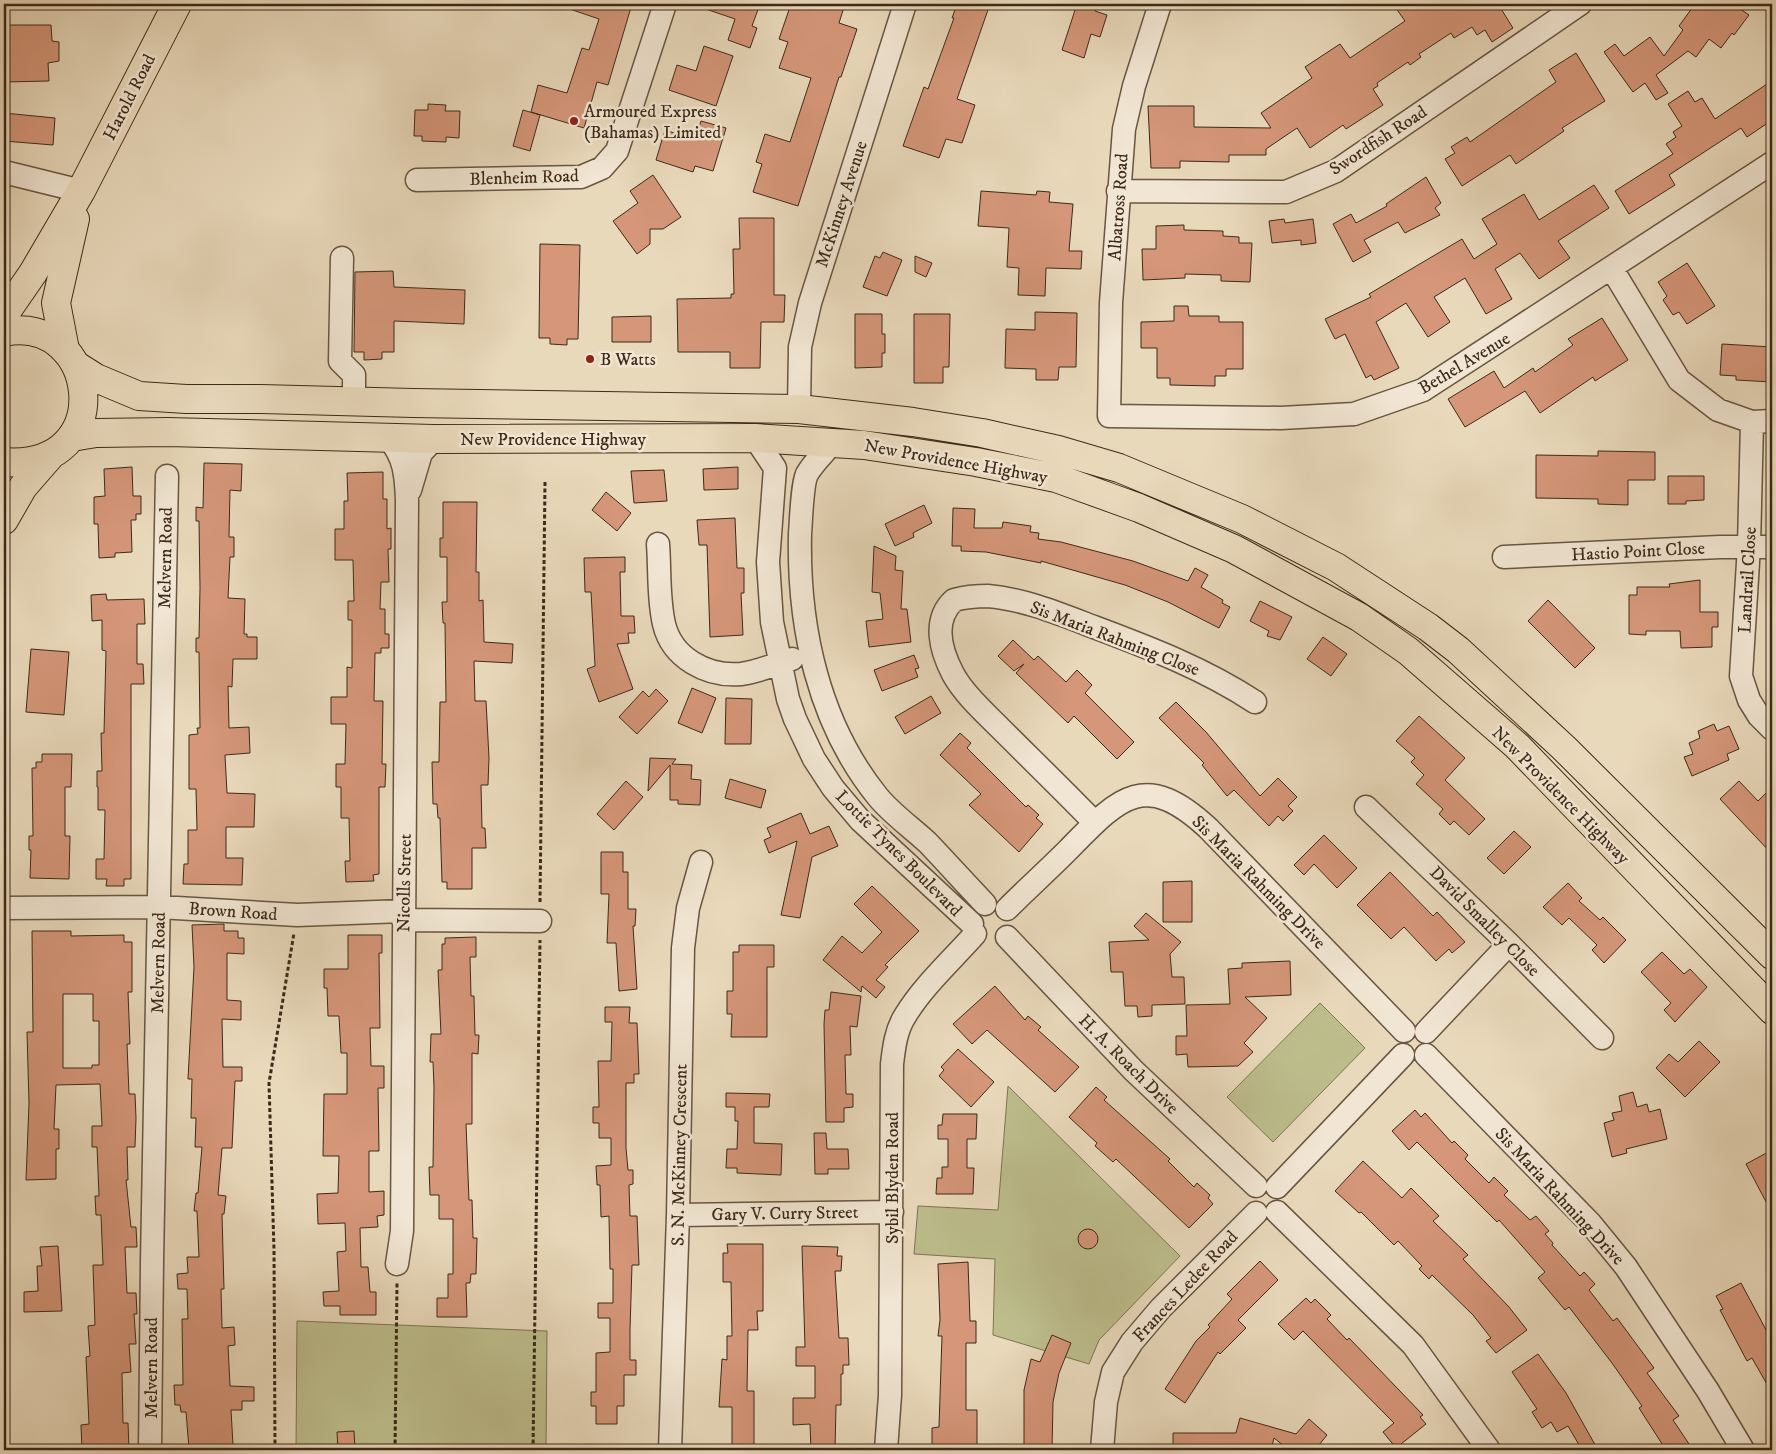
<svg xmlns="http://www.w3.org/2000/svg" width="1776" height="1454" viewBox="0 0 1776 1454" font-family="'IM FELL DW Pica',serif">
  <rect width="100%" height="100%" fill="#e9d9bb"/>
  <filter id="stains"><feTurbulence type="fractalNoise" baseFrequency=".004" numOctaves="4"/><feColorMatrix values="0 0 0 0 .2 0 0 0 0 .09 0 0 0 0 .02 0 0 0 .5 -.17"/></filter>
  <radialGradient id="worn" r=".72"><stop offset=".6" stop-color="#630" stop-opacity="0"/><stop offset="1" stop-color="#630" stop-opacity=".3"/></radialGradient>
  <!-- green -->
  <path fill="#bdbd8c" stroke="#7d7452" d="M1320,1003L1365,1048L1273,1142L1227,1097Z
    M1008,1086L1180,1256L1099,1340L1089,1364L993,1335L995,1259L914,1254L918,1206L998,1210Z
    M297,1321L547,1331L546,1450H296Z"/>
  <!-- building -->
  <path fill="#d59679" stroke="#3d2a18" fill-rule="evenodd" d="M561,4H632L608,85L597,82L584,128L531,112L538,85L567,93L582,48L589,50L599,19L561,6Z
    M697,4H760L752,26L757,28L750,48L728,40L735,19L697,6Z
    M791,4H845L839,23L857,29L841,77H839L798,206L753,192L762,164L756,162L765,134L790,142L811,78L779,68L788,42L779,39Z
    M957,4H990L957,99L975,105L962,143L946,139L939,158L903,146L924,87L928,89L954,18H952Z
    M1077,4L1096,8L1095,11L1107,15L1100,37L1091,34L1084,58L1062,50Z
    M1393,4H1498L1513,28L1492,42L1485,30L1477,35L1472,27L1454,38L1451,33L1419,54L1421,57L1410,65L1408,62L1377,83L1378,86L1373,89L1383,105L1346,129L1343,125L1310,148L1297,128L1266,149V155H1229V162L1180,161V168H1151L1148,106H1194V127L1271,128L1261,113L1312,78L1305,67L1340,44L1350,58L1405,21Z
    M1695,4H1733L1749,15L1734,35L1732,33L1721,48L1709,39L1696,57L1688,51L1656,75L1668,93L1656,100L1645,83L1633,92L1604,52L1615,44L1624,56L1650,37L1664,56L1683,30L1679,26Z
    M4,25H51L52,41L59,42V61L48,63L49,81L4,82Z
    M704,46L733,56L716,106L669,90L677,65L696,71Z
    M1576,53L1605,101L1562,128L1564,131L1516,164L1510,155L1462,186L1445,159L1455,153L1451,147L1467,137L1470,142L1556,82L1549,70Z
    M1767,84L1772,91V120L1747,137L1741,128L1669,175L1675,185L1629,214L1615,191L1673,154L1666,144L1676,137L1673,132L1682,126L1668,104L1688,91L1695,102L1702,98L1715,119Z
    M428,104L446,105L445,111H460L459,138L446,137V142L422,141V136H414L415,110H428Z
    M523,110L540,115L530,151L513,146Z
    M4,113L55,118L53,145L4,141Z
    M701,121L726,128L713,171L695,166L693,172L656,160L665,130L683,136L685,130L697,134Z
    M653,175L681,217L663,229H650V244L637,254L613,221L638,203L630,191Z
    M1426,177L1441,203L1435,208L1440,215L1405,233L1398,222L1364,240L1371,252L1353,262L1333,224L1351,214L1356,223L1387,206L1386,204Z
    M1594,185L1609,208L1558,241L1570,258L1539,279L1520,253L1495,269L1512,299L1486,314L1465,278L1434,297L1450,322L1428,337L1406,303L1376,322L1399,368L1374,380L1371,375L1366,378L1345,334L1335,339L1325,319L1371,297L1369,294L1462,239L1474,259L1497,244L1482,219L1524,194L1539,220Z
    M981,191L1036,195L1037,191L1050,192L1049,202L1073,204L1069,251H1082L1081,269L1046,268L1045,296L1018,295L1019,268L1007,267L1009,228L978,226Z
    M739,218H774V295H785L784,322H761L760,368H730V352H678L677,299L731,298V294H734L733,249H740Z
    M1284,219L1285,223L1313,219L1316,243L1301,245V240L1272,243L1269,221Z
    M1184,225V230L1223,231V236L1239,237V243H1252L1250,282L1221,281V275L1185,274V278L1143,280L1142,249H1156V226Z
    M540,244L580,245L578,339H567V345L550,344V338H539Z
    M883,252L902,260L887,296L863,287L875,256L880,258Z
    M915,256L932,263L926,277L915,272Z
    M1687,263L1715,306L1687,324L1679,312L1673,315L1663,300L1667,296L1658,282Z
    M393,271L394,287L465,290L464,324L394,321V352H382V359L364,360V352H354L355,272Z
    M1174,306H1188L1189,316H1219V322H1243V369H1226V376H1215V386L1170,385V378H1157V348H1141V322L1174,321Z
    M1035,312L1077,313L1076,367H1059L1058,380H1036V369L1005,368L1006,329L1035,330Z
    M855,314H882V334H885V353H882V367L855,368Z
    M914,314H950L949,367H943V383H914Z
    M651,316V342H612V317Z
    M1602,318L1628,360L1595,381L1593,377L1540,413L1525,391L1465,427L1448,399L1494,371L1504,388L1533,368L1535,372L1573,345L1568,339Z
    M1722,344L1772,347V382L1736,380V376L1720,375Z
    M1598,451L1655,452V480H1628V505L1598,504V499L1536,498V455L1598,456Z
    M204,463L242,464L241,491L230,490L229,537H234V557H230L228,598L245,599L244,634H247V637H257V659H233L232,687L228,686L229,728L249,727L250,753L225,755L227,793L255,794L254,827H226V858H243L242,885L183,884L184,864H188V830H197L196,789H189V735L198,734L197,728H200L199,652H196V638H199L200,588L199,521H196V507L203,508Z
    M132,467L133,496H141V514H136V520H131L132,552L115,553V557L99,558L98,524H94V497L105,496L104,469Z
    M738,467V489L704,490L703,469Z
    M664,470L667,501L634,503L631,471Z
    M383,472V499H387V529L391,528V549H388L389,582H381L380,609H385V634H389V648H381V653H375L374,701H383L382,764H386L385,787H379V874L373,875L374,881L346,882L345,861H350L349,818H341V787H336V764H345L346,724H331V697H347V667L352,668V620H348V601H354L353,560H335V529H344V501H348L347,473Z
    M1668,476H1704V500L1686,501V504H1668Z
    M606,492L631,513L617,531L592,510Z
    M443,502H477L476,572H479V601L483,600L484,642L513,644L512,663L474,661L475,701H486L489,758L488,785H481L482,828H485L486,848H472V889H447V882H442L440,818H438L437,804H433L432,762H439L440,702H446L445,623H443L442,602H447V557H440V538H443Z
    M924,505L932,523L913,533L914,537L895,546L885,524Z
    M953,508L975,509L974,528H1002L1003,522L1031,526L1030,532L1039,533L1038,539L1061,542L1133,561L1188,581L1195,568L1208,575L1201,587L1223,600L1222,603L1230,607L1219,628L1168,602L1125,585L1041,561V563L986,552L961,551V546H952Z
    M735,518L737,568H744V593H741L743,635L710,637L707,545H699L697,520Z
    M874,546L896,556L895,570L903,571L901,609H907L911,642L869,647L866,621L883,619L880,593L872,592Z
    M625,557V572H620L621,616H634L635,633H628L629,643L617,644L633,689L599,702L587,669L595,666L591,592H585L584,558Z
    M1700,580V612H1718V627H1712V647L1681,648L1680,631H1646V635L1629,634V595H1637V587H1670L1669,584Z
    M106,594L107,600L144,599L145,624H137V664H143L144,684H131V879H124V886H106L107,879H96V859H104L105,810H98V787H97V771H102L101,733H104L106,651L102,650V620L92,621L91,595Z
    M1548,600L1595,648L1575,668L1528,621Z
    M1260,601L1292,617L1280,640L1267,636L1269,631L1250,621Z
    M1323,637L1347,654L1331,676L1307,659Z
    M1013,640L1034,660L1038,656L1066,682L1077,670L1092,685L1085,693L1134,742L1117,759L1074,716L1068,723L1016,673L1024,664L1014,671L998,656Z
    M31,649L69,652L64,715L26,712Z
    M914,655L919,668L915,669L918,677L882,691L874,670Z
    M692,688L716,698L702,733L678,723Z
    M656,689L668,701L637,734L619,717L643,691L649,697Z
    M931,696L941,713L905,734L895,717Z
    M726,698L752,699L751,744H725Z
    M1176,702L1206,732L1260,796L1278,778L1297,797L1288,806L1293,811L1283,821L1278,816L1269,826L1234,790L1227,796L1202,765L1204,763L1159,718Z
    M1419,716L1465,758L1445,780L1485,819L1469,835L1454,821L1450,825L1439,814L1443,809L1416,784L1424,775L1411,762L1415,758L1396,741Z
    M1714,724L1717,731L1729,726L1739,749L1727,754L1729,760L1692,776L1684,757L1693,754L1689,743L1700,738L1698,731Z
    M960,733L971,743L967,748L1026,807L1028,805L1039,815L1036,818L1043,824L1019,852L969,805L981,794L940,755Z
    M42,754H72L71,787H65V836H70L69,879L30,878L31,850H29V836H33L32,768H36V762H42Z
    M650,758L676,759L672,764L692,765L691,779L701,780L700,805L678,804V800H670V765L648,791Z
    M730,779L766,790L761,808L725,798Z
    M626,781L643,797L614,830L597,814Z
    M1739,781L1758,801L1772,787V854L1720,799Z
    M801,813L810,834L829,826L838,846L812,857L800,918L781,915L797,841L769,853L764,840L771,837L767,828Z
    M1514,831L1531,847L1504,874L1487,858Z
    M1324,835L1357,868L1337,888L1314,864L1304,875L1294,865Z
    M601,852H623V872H628V909H636L635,926H633L637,989L619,991L616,943H607L609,894H601Z
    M1390,872L1433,916L1437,912L1465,942L1452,953L1449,949L1436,961L1404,927L1391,939L1357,905Z
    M1192,881V922H1163V882Z
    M1568,883L1582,898L1579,901L1600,920L1603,917L1626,940L1604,963L1592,950L1597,945L1569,918L1562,925L1543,907Z
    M872,886L919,931L885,965L888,967L876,980L885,987L876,998L862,986L861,992L823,960L842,936L862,953L882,932L854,904Z
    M1146,913L1181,942L1170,954L1172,977H1184L1185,1004L1152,1005V1016L1138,1017L1137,1006H1125L1123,972H1111L1109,942L1149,940L1134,926Z
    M224,924V931H238V938H244V954L227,953V1000L241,1001V1020L222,1019L223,1067H242V1081H235L232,1148H222L218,1195L226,1196L224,1214H222L224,1289H221L222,1328L234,1327L235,1345L228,1346L230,1386L254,1387V1401H242V1410H231L233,1445L189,1448L186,1412H181L180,1405H175L174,1385H183L182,1319H188L187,1289H178L177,1274L188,1273L187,1257H199L197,1211H194L196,1193H198L202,1147H195L196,1118H191L192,1079H188L194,967L192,925Z
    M32,931H71V936L124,935V942H132V992H128L130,1044H127L129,1094H135L136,1118L135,1147H127L128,1180H126L131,1227H136L137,1247H125L127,1293H136L137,1314H134L136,1344H129L131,1372L122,1373L123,1423H128L129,1449L82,1450L81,1425L89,1424L86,1357L90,1356L88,1326L95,1325L93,1265H103L101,1215H96L95,1196H99L97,1147H92V1126H102L100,1084L56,1085L54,1129H59V1149H56V1179L26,1180L29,1103L27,1032H33ZM63,994H93V1021H99V1065H92V1068H63Z
    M348,935H382V953H379L380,1028H370L371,1066H384V1088H378L379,1151H369V1192L384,1191V1215L377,1216L378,1227L360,1228L361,1267H368L370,1292H376V1315H340V1306H324L323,1292L339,1291L337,1252L346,1251L345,1223L318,1224L317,1194L338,1193L339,1156H323L324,1094H347V1053H341L339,1016H328L327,988H324V969H348Z
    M476,937V957H470L471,996H474L475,1035H479L478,1054L472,1053V1124H466L469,1200H472L473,1238H477L476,1274H471L470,1283H466L467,1317H437V1298H448V1274H453V1219H439V1195H430L429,1167H433L434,1087L433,1062H430L431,1034H441L438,970H442V944H445V938Z
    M739,945H774V967H767V1037H731L732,1014H727V991H733V952H739Z
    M1662,952L1684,974L1690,969L1707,987L1675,1022L1664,1010L1671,1003L1641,972Z
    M1290,961L1291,995L1245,997L1267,1018L1244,1043L1253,1052L1238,1066L1188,1067L1187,1054L1176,1055V1036H1187L1186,1005L1230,1004L1228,969L1242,968V963Z
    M995,986L1025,1020L1028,1016L1041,1027L1038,1030L1079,1067L1055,1092L987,1030L972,1044L953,1024Z
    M831,992L861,996L857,1027L850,1026L851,1055H845L846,1094H853V1107L844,1108V1122H826L824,1024L825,1010H829Z
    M605,1007H630L629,1023H637L639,1074H634V1083H626V1148L628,1170H633V1184L629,1185L630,1216H637L639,1265H632L630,1330V1360H636V1375H624V1406H617V1424H596V1406H591V1392H596V1353L610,1352V1318H598V1303H613V1269H610L609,1216L601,1217L600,1185H597L596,1166L611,1165V1138H599V1123H593V1107H599L598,1061H611L612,1022H605Z
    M1699,1041L1720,1062L1685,1097L1656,1068L1669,1054L1678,1062Z
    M958,1049L994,1082L971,1107L939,1076L944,1070L941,1067Z
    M1096,1087L1107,1097L1104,1100L1170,1159L1168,1161L1194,1187L1197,1183L1210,1195L1208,1198L1213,1204L1189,1228L1116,1159L1113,1162L1095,1146L1097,1143L1069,1117Z
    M1633,1092L1637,1107L1647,1104L1649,1112L1660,1109L1667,1139L1626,1149L1627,1153L1612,1157L1604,1123L1614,1120L1612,1113L1622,1111L1619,1096Z
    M726,1093L770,1094L769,1107H754V1143L782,1144L781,1175L737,1173V1168H726L727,1149H737L738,1121H735V1107H726Z
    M1415,1110L1421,1117L1425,1113L1452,1143L1454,1141L1468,1155L1465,1159L1489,1183L1494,1177L1508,1191L1504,1195L1530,1220L1536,1216L1549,1231L1545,1234L1553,1243L1552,1245L1580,1276L1584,1272L1595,1284L1589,1290L1613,1321L1617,1318L1654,1368L1647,1373L1679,1416L1673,1420L1693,1450H1666L1639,1408L1642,1406L1612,1363L1569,1307L1565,1310L1538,1278L1545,1272L1499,1220L1497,1222L1417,1142L1409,1150L1392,1131Z
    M943,1114H977L976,1139H967V1168H974L973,1194H936L937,1178H942V1167H948V1139H938V1125H942Z
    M814,1133H826L827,1149H848L849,1169H828V1174H815Z
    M1772,1150V1213L1746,1164Z
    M1363,1161L1402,1198L1411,1188L1439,1216L1433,1221L1468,1255L1463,1259L1509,1307L1527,1330L1496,1353L1486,1341L1491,1338L1473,1315L1432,1275L1429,1279L1419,1269L1422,1266L1398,1241L1394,1245L1361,1212L1359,1213L1335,1191Z
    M1078 1239a10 10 0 1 1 20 0a10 10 0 1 1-20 0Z
    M727,1244H763V1311H757L758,1330H748L747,1391H754V1450H732V1407H719L722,1359L727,1360V1336H732L731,1282H723V1253H728Z
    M58,1246L62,1311L24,1312V1292L38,1291L37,1266H42L40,1247Z
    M802,1246L838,1247L837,1256H842L841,1271H835L839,1338H848L849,1365H843V1374H841V1405H836L835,1450H811L810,1424L793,1425V1398H815V1366H796V1347H805Z
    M1260,1261L1278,1280L1238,1320L1246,1328L1220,1354L1218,1352L1185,1403L1165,1389L1196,1341L1210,1327L1208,1325L1232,1299L1227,1294Z
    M968,1262L970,1321H976V1343H966V1410H977V1450H932V1428L939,1427L942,1336H938L940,1320L938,1264Z
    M1741,1283L1772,1341V1393L1752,1358L1747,1361L1720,1310L1723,1309L1716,1296Z
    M1306,1298L1311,1303L1315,1299L1331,1315L1327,1319L1347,1340L1349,1338L1423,1415L1420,1417L1426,1424L1396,1448L1383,1432L1394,1423L1303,1331L1294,1340L1278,1324Z
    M1052,1335L1071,1343L1059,1373L1053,1402L1052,1449H1024V1390L1031,1359L1040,1362Z
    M1538,1354L1566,1393L1598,1450H1582L1568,1426L1557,1432L1551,1422L1542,1428L1532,1412L1537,1409L1512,1372Z
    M1240,1418L1296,1434L1309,1419L1327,1435L1315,1450H1289L1274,1438L1271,1450H1173V1433H1236Z
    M354,1431L355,1450H338L337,1432Z"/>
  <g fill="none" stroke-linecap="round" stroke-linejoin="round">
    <!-- minor casing -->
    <g stroke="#685641" stroke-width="25">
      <path id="minor" d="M1160,4L1134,86L1124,129L1111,303L1109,416L1281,418L1354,414L1423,390L1772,163
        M4,172L81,191
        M417,180L581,177L602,168L617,151L665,4
        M1118,191L1286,192L1336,171L1580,4
        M342,258L340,361L354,375V402
        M1612,269L1679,380L1718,410L1752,422L1772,421
        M799,409L800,347L810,303L905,4
        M1752,422L1749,546L1741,676L1749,700L1759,716L1772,729
        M388,438C405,457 406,476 407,500L402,1231L397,1264
        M755,438L775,468L768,562L772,622L788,699L795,719L814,759L833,788L860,820L972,924
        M833,442C825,452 813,463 807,474C802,484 801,522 800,534C798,627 818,723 878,797C892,814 912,828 928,843C947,863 966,884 985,904
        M410,490L421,453L434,439
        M658,544C660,570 658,598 664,624C672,658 707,677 741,674C758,672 775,664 792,659
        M1504,557L1720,547H1772
        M1366,807L1509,944L1602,1038
        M1095,823C1064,791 1032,760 1000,728C984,712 964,694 953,674C941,651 932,620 954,600C965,597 976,596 988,596C1024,599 1060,614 1094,627C1150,648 1205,669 1255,702
        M4,908L159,907L297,915L403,911
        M1007,909C1027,889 1048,870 1068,850C1119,798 1144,769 1208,828L1404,1031
        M403,920L540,921
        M1007,937L1134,1071L1256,1186
        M1426,1032L1509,944
        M1426,1055L1590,1223L1626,1267L1708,1391L1743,1450
        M1277,1187L1403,1055
        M1277,1212L1413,1345L1489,1450
        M678,1215L892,1212
        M150,1450L152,1261L167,476
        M670,1450L678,1215L683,948L688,908L701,862
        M886,1450L890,1395L892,1064C894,1047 896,1030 905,1016C923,986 952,960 975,934
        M1102,1450L1106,1402L1113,1372L1132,1342L1161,1308L1256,1213"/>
    </g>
    <!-- major casing -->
    <g stroke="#3d2a18" stroke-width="30">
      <path id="major" d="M4,315L33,273L81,191L177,4
        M65,350L56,303L75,219"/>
    </g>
    <!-- highway casing -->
    <g stroke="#3d2a18" stroke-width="30">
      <path id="highway" d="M4,332C98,312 121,471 4,462
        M77,366L96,378L139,396L186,399H261L413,403L799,409L913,422L982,433L1058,450L1119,468L1242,519L1336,567L1428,627L1458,650L1564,748L1772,955
        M72,437L96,433L168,432L434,439L755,438L864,445L976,462L1056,478L1139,508L1234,549L1359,617L1408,651L1517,746L1772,1010
        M4,520L23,487L50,456"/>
    </g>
    <!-- path -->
    <path stroke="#3d2a18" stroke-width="3" stroke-dasharray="4 2.5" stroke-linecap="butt" d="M540,902L545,482
      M275,1450L274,1250L269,1083L294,933
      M395,1450L397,1283
      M533,1450L540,940"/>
    <!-- minor -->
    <use href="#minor" stroke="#f1e6d3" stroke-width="22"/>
    <!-- major -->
    <use href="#major" stroke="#e9d9bb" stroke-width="28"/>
    <!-- highway -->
    <use href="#highway" stroke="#e9d9bb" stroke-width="28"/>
  </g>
  <!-- markers -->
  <g fill="#8f2418" stroke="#f1e6d3" stroke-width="2">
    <circle cx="574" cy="121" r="5"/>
    <circle cx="590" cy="359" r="5"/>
  </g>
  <g text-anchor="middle" stroke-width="5" stroke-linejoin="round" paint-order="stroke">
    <!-- street labels -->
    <g font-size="18" fill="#3d2a18" stroke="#f1e6d3">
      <text transform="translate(129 97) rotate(-63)" y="6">Harold Road</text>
      <text transform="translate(1378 140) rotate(-33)" y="6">Swordfish Road</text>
      <text transform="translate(524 177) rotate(-2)" y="6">Blenheim Road</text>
      <text transform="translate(841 204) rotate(-72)" y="6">McKinney Avenue</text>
      <text transform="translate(1118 207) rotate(-86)" y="6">Albatross Road</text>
      <text transform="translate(1464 363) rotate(-31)" y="6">Bethel Avenue</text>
      <text x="553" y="445">New Providence Highway</text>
      <text transform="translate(956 461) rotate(10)" y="6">New Providence Highway</text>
      <text transform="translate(1638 551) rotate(-3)" y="6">Hastio Point Close</text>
      <text transform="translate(165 558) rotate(-89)" y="6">Melvern Road</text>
      <text transform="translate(1747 580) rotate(-87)" y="6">Landrail Close</text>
      <text transform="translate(1115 638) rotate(21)" y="6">Sis Maria Rahming Close</text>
      <text transform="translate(1561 795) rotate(45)" y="6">New Providence Highway</text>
      <text transform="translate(899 853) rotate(45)" y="6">Lottie Tynes Boulevard</text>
      <text transform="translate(1259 882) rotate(45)" y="6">Sis Maria Rahming Drive</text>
      <text transform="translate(404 883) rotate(-89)" y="6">Nicolls Street</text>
      <text transform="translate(233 911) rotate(4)" y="6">Brown Road</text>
      <text transform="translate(1485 921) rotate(45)" y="6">David Smalley Close</text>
      <text transform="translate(158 963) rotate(-89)" y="6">Melvern Road</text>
      <text transform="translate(1129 1064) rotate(45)" y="6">H. A. Roach Drive</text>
      <text transform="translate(679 1155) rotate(-89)" y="6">S. N. McKinney Crescent</text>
      <text transform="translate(892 1178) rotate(-90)" y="6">Sybil Blyden Road</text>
      <text transform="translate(1560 1196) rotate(47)" y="6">Sis Maria Rahming Drive</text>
      <text transform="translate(785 1213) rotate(-1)" y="6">Gary V. Curry Street</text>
      <text transform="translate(1185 1286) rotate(-47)" y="6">Frances Ledee Road</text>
      <text transform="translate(151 1368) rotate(-90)" y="6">Melvern Road</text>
    </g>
    <!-- poi labels -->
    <g font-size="18" fill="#3d2a18" stroke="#f1e6d3" text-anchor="start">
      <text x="584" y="117">Armoured Express<tspan x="584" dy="21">(Bahamas) Limited</tspan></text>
      <text x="600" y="365">B Watts</text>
    </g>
  </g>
  <!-- margin -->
  <rect width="1776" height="1454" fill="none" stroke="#e9d9bb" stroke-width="20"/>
  <rect x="5" y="5" width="1766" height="1444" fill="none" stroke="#3d2a18" stroke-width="2.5"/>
  <rect x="10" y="10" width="1756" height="1434" fill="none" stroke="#3d2a18"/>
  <rect width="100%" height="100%" filter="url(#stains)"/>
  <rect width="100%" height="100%" fill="url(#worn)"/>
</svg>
